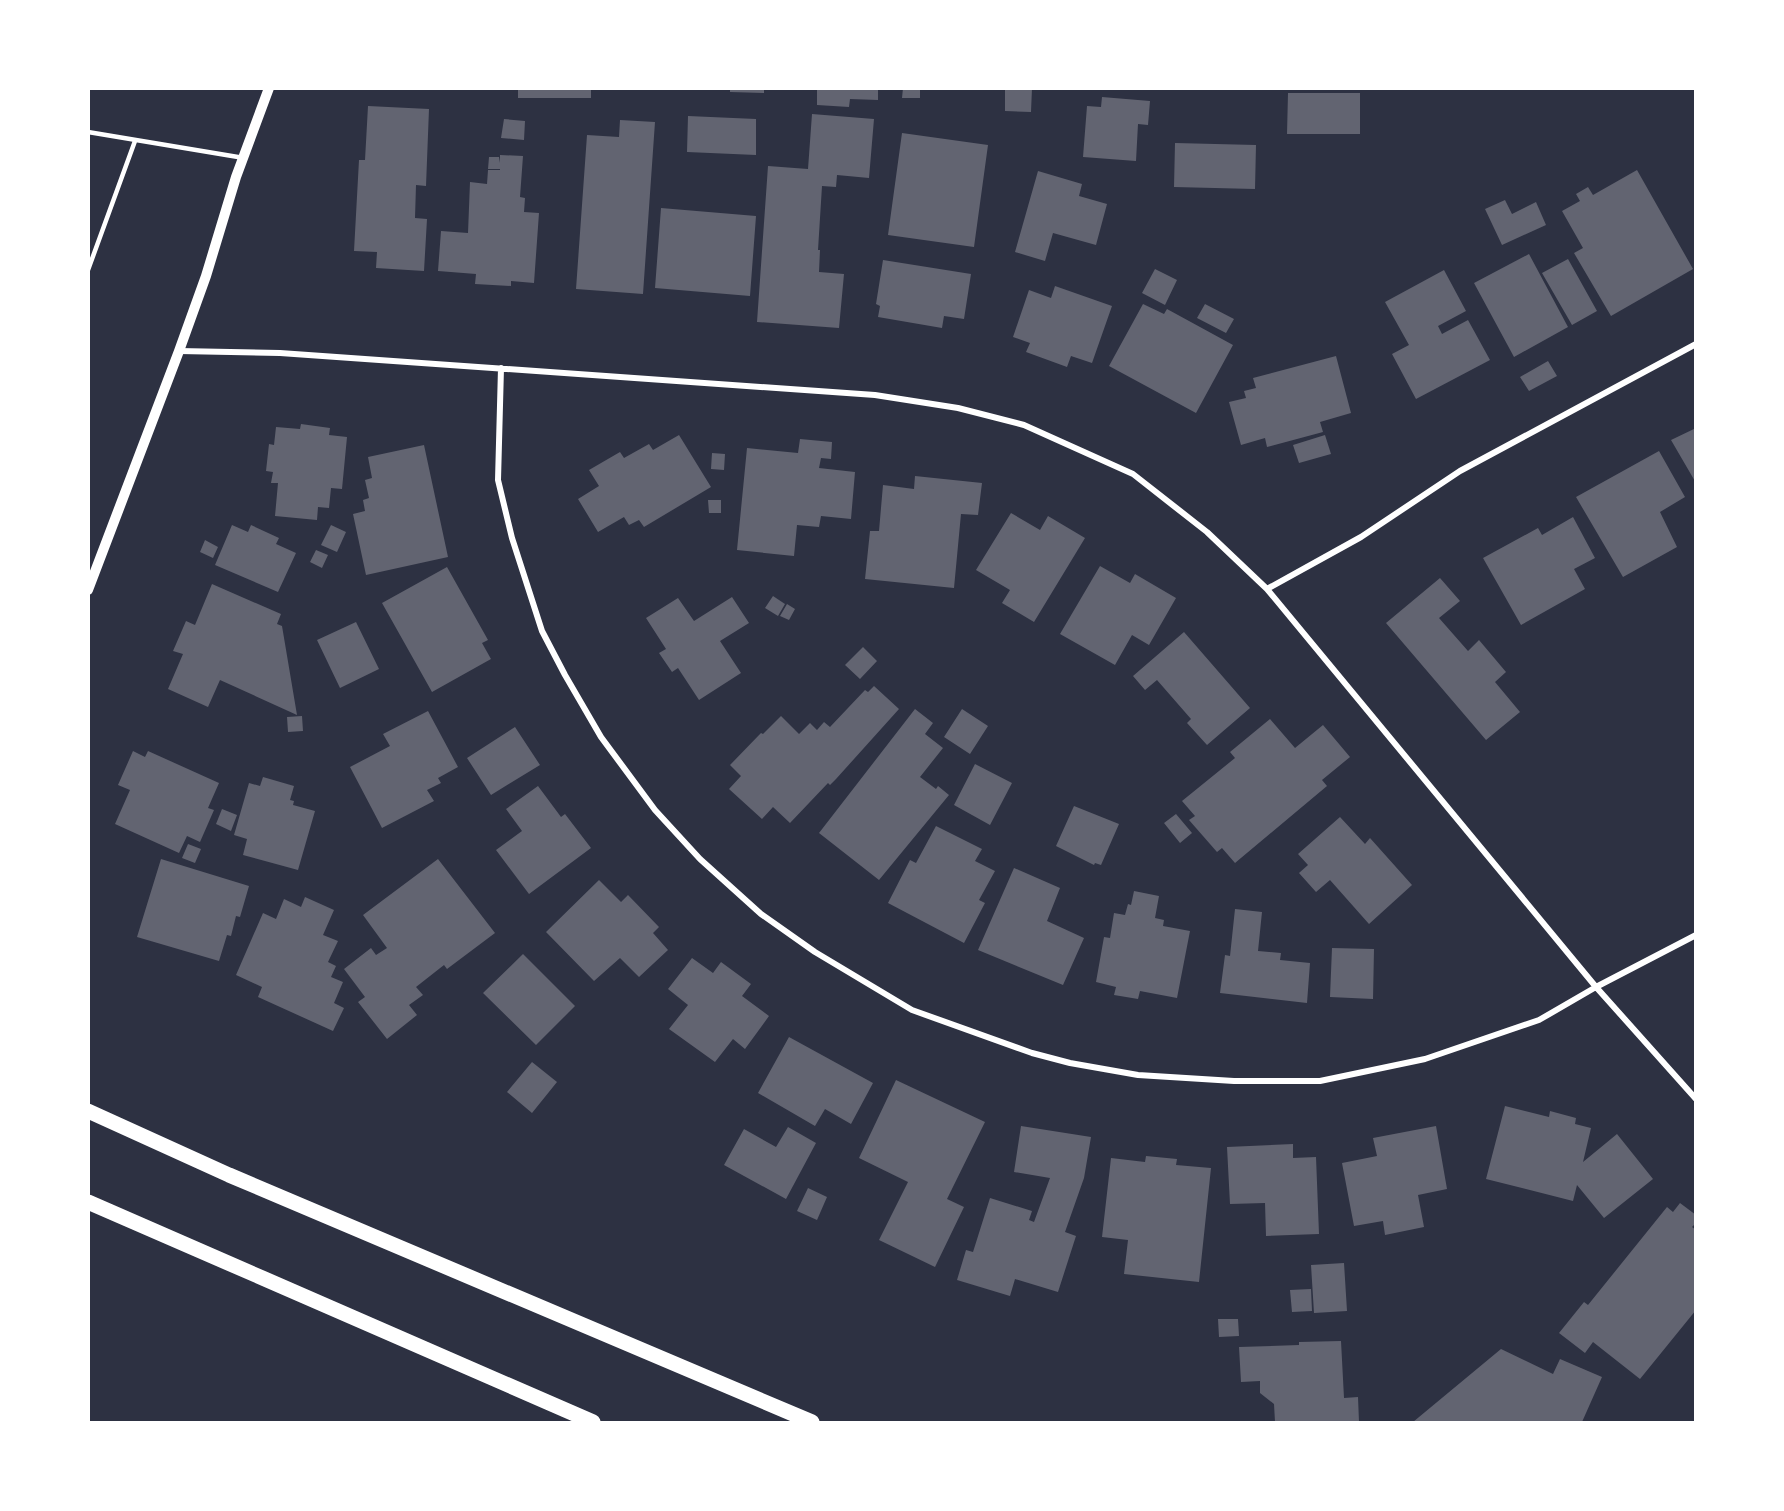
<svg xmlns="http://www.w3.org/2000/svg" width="1784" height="1511" viewBox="0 0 1784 1511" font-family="Mulish,sans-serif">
  <rect width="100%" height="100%" fill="#2d3142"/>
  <!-- building -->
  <path fill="#626471" d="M518,88H591V98H518Z
    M730,88H764V93L730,92Z
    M817,88H878V100L850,99L849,107L817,105Z
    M903,88H920V98H902Z
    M1005,88H1032L1031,112L1005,111Z
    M1288,93H1360V134H1287Z
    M1102,97L1150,101L1148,125L1138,124L1136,161L1083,157L1087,106L1101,107Z
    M368,106L429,109L426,186L416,185L415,218L427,219L424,271L376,268L377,252L354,251L359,160H365Z
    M812,114L874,119L869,178L837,175L836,187L822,186L818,250H820L819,272L844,274L839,328L757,322L768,166L808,169Z
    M688,116L756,119V155L687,152Z
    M504,119L525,121L524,140L501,138Z
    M620,120L655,122L643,294L576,289L587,135L619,137Z
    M902,133L988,145L974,247L888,235Z
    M1175,143L1256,145L1255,189L1174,187Z
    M500,155L523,156L520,197L525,198L524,212L539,213L534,283L511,281V286L475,284L476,274L438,271L441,231L468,233L470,182L487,184L488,170H500V169H488L489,157H499L500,163Z
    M1637,170L1693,269L1611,316L1574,253L1583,248L1562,211L1580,201L1576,194L1588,187L1593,195Z
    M1038,171L1082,184L1079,196L1107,204L1096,245L1053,233L1045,261L1015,252Z
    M1505,200L1512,214L1536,202L1546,225L1502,245L1485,209Z
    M661,208L756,216L750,296L655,288Z
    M1529,254L1568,327L1514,357L1474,283Z
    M1568,259L1597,311L1572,325L1542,273Z
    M883,260L971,274L964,319L944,316L942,328L878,317L880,306L876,304Z
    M1155,269L1177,280L1165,305L1142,293Z
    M1444,270L1466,311L1438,326L1442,334L1468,320L1490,360L1416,399L1392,354L1409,345L1385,302Z
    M1055,286L1112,306L1092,363L1071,356L1067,367L1026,352L1030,343L1013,337L1029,290L1051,298Z
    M1143,304L1164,314L1167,309L1233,345L1196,413L1109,366Z
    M1205,304L1234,319L1226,333L1197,318Z
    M1336,356L1351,413L1320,422L1323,432L1267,447L1265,438L1241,445L1229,402L1246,398L1244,391L1256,388L1253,378Z
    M1548,361L1557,376L1529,391L1520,377Z
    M301,424L330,428L329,435L347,437L342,489L331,488L329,508L318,507L317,520L275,516L278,483H271L273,472L266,471L269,444L274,445L276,427L300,429Z
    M1696,428V483L1671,440Z
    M679,435L711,487L644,527L639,520L629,525L624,517L598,532L578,499L599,486L589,470L620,452L624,458L649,444L653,450Z
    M1325,435L1331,454L1299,463L1293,445Z
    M800,439L832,442L831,459L821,458L819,468L855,472L851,519L821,516L819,527L797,525L794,556L737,550L747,448L798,453Z
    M424,445L448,557L366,575L353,514L365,511L363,500L369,498L365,480L372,478L368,457Z
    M1659,451L1685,497L1660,512L1677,547L1623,577L1576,497Z
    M712,453L725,454L724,470L711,469Z
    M915,476L982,483L978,515L961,514L954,588L865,579L870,531H879L883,485L914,489Z
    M708,500H721V513H709Z
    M1011,513L1040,530L1048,516L1085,538L1034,622L1002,603L1010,590L976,570Z
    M1573,517L1595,558L1574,569L1585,589L1521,625L1483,558L1538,528L1542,535Z
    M232,525L248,532L251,525L279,538L276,544L296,553L278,592L215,565Z
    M331,525L346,532L337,552L321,545Z
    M205,540L218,547L213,558L200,552Z
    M316,550L328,555L322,568L310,562Z
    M1100,566L1130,583L1135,574L1176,598L1149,645L1132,635L1115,665L1060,634Z
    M447,567L488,640L482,643L491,659L432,692L382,603Z
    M1440,578L1460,601L1439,618L1468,651L1479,640L1506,672L1495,682L1520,712L1486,740L1386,623Z
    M212,584L281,614L277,624L282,626L297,715L220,680L208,707L168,689L183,654L173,651L186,621L195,625Z
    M773,596L785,604L778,616L765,608Z
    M732,597L749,623L720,641L741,673L699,700L678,668L672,672L659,653L666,649L646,618L678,598L694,621Z
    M787,604L795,609L789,620L780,616Z
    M356,622L379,669L340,688L317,640Z
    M1184,632L1250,708L1207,745L1187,723L1191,719L1157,680L1145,690L1133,676Z
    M863,647L877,661L860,679L845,665Z
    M874,686L899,709L836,779L830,785L828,783L790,823L773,807L762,819L729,789L741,776L730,765L761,733L763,734L781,716L799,734L810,723L817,730L824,722L830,727L865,690L868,692Z
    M915,709L933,723L925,734L943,748L920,777L936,789L938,786L949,795L879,880L819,833Z
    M962,709L988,726L970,754L944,737Z
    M428,711L458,767L438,778L441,783L427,790L434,801L382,828L350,767L390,746L383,734Z
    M302,716L303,731L288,732L287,717Z
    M1270,719L1295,748L1323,725L1350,757L1322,780L1327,786L1235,863L1222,848L1217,852L1189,820L1195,816L1182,801L1235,758L1230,752Z
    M515,727L540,765L491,795L467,758Z
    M133,751L145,757L148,751L219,783L208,808L214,810L200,842L187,836L179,853L115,824L130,790L118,785Z
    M975,764L1012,783L990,825L954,805Z
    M263,777L294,786L290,800L294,801L293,805L315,811L298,870L243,855L247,839L234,835L249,783L260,786Z
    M538,786L561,817L565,814L591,848L529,894L496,850L522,831L506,809Z
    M1074,806L1119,824L1101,865L1095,863L1094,865L1056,846Z
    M222,809L237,815L231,831L216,824Z
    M1176,814L1192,833L1180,843L1164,823Z
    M1340,817L1365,844L1370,838L1412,885L1369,924L1330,880L1316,892L1299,873L1308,865L1298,854Z
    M936,826L982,849L975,861L995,871L979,900L985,903L964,943L888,903L910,860L916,863Z
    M188,844L201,849L195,863L182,858Z
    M161,859L249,886L240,917L236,916L231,936L227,935L219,961L137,937Z
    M438,859L495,933L447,969L444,965L416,987L423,995L409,1005L417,1015L387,1039L358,1002L365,997L344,969L371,948L376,955L387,948L363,915Z
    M1014,868L1060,888L1047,921L1084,938L1063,985L978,950Z
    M599,880L621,902L628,895L659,927L653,933L668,950L639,977L620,958L594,981L546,932Z
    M1134,891L1159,896L1155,918L1164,920L1163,926L1190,931L1177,998L1140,991L1138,999L1114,995L1116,987L1096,982L1104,937L1110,938L1114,913L1125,915L1128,904L1131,905Z
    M305,897L334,910L323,935L338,941L328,962L336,966L331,977L343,982L334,1003L344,1008L333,1031L258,997L262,987L236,975L263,913L276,919L284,899L301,907Z
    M1235,909L1262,912L1258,951L1281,953L1280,960L1310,963L1307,1003L1220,993L1225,955L1230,956Z
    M1332,948L1374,949L1373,999L1330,997Z
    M523,954L575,1006L536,1045L483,993Z
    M692,958L713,973L721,962L751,984L742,996L769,1016L745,1049L733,1039L715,1062L669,1029L688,1005L668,989Z
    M789,1037L873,1083L851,1124L825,1109L815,1126L758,1093Z
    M532,1062L557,1082L532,1113L507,1092Z
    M896,1080L985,1122L947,1199L964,1207L935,1267L879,1240L908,1182L859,1158Z
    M1505,1106L1549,1117L1550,1111L1576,1118L1575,1124L1591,1128L1583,1162L1617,1134L1653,1179L1604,1218L1577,1185L1573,1201L1486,1179Z
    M1021,1126L1091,1137L1084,1178L1065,1232L1076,1236L1058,1292L1015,1279L1010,1296L957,1280L966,1250L973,1252L990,1198L1032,1211L1029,1220L1034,1222L1050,1178L1014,1172Z
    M1436,1126L1447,1189L1418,1195L1424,1227L1385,1235L1383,1221L1354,1226L1342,1163L1377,1156L1373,1138Z
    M788,1127L816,1143L786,1199L724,1165L744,1129L776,1147Z
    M1293,1144V1158L1316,1157L1319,1234L1266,1236L1265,1203L1230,1204L1227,1147Z
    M1146,1156L1177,1159L1176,1165L1211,1168L1199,1282L1124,1274L1128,1240L1102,1237L1111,1158L1145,1162Z
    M808,1188L827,1197L817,1220L797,1211Z
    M1680,1203L1696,1215V1223L1692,1227L1696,1230V1310L1640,1379L1593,1342L1585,1353L1559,1333L1584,1302L1588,1305L1667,1207L1673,1212Z
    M1344,1263L1347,1311L1314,1313L1311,1265Z
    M1311,1289L1312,1311L1292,1312L1290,1290Z
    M1218,1319H1238L1239,1336L1219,1337Z
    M1341,1341L1344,1398L1358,1397L1359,1422H1275L1274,1404L1260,1393V1381L1241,1382L1239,1347L1299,1345V1342Z
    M1501,1349L1553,1374L1560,1359L1602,1377L1582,1422H1413Z"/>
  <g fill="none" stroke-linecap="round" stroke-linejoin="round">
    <!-- service -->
    <path stroke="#fff" stroke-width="4.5" d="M88,132L244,158
      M88,270L135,141"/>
    <!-- minor -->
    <path stroke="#fff" stroke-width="6" d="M179,351L280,353L875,395L958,408L1024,425L1133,474L1207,532L1267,589L1596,987L1696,1099
      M501,368L498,480L512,538L542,631L565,675L601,737L655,810L700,859L761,914L815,952L912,1010L1032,1053L1070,1063L1138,1075L1234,1081H1320L1425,1059L1539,1020L1596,987L1696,935
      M1267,589L1361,537L1460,471L1696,344"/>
    <!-- tertiary -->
    <path stroke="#fff" stroke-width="10" d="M88,590L179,351L206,276L236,177L269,88"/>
    <!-- primary -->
    <path stroke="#fff" stroke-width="15" d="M88,1111L229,1175L812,1422
      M88,1202L593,1422"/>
  </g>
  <!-- border -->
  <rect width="1784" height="1511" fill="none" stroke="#ffffff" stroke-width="180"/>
</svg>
